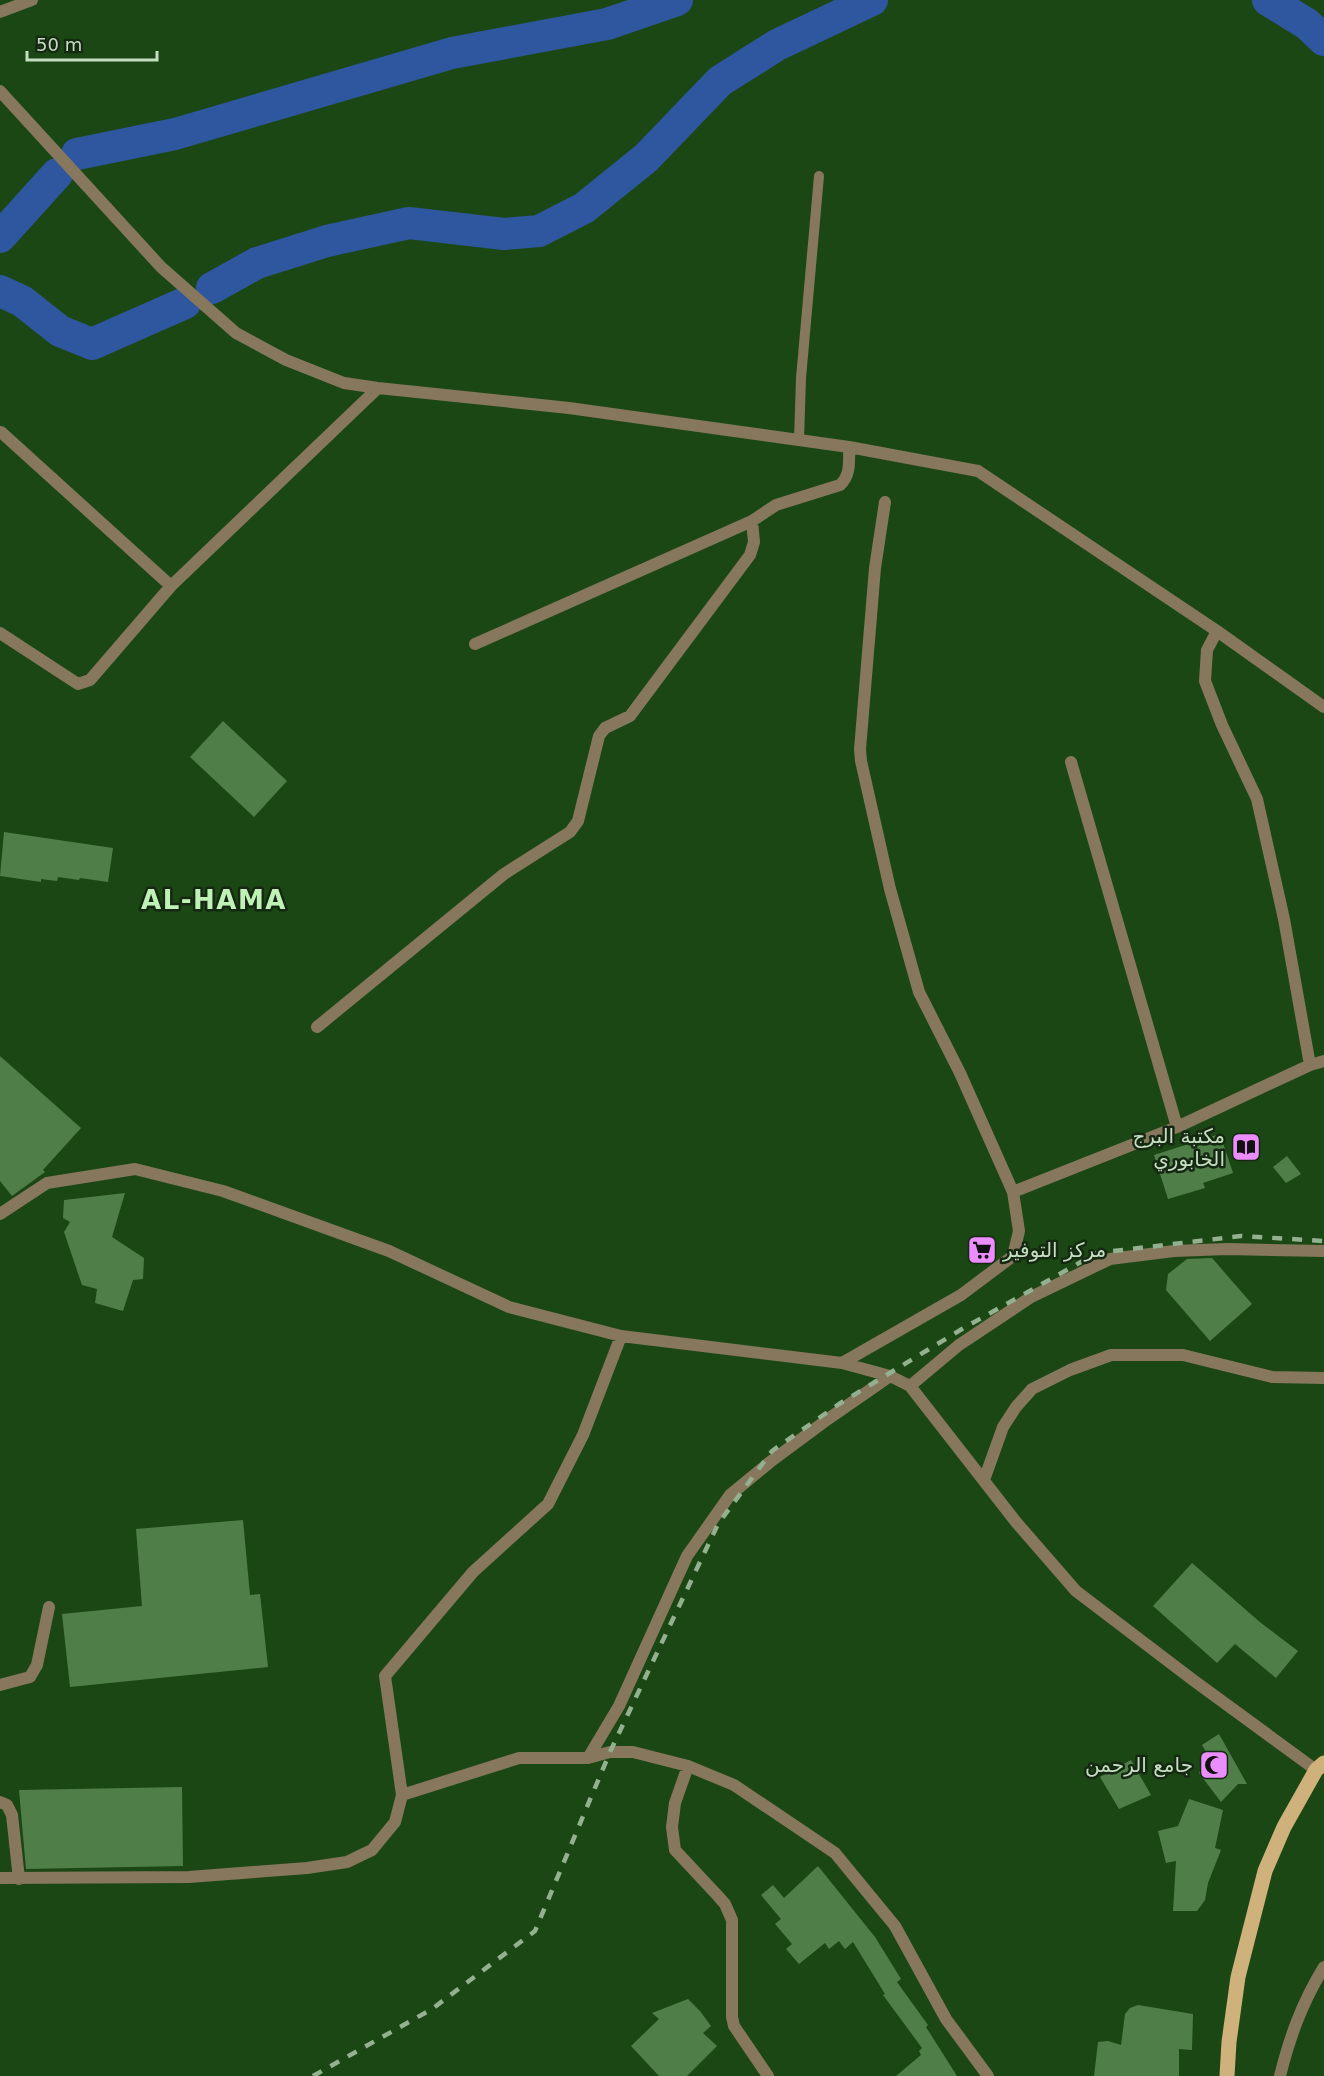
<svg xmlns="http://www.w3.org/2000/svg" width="1324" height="2076" viewBox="0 0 1324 2076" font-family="'DejaVu Sans','Noto Naskh Arabic',sans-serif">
  <rect width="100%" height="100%" fill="#1b4714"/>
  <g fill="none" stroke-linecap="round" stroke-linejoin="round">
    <!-- river -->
    <path stroke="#2e579f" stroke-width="32" d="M1268,0L1307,24L1324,40
      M77,154L175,134L452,53L607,24L677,0
      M0,237L57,174
      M212,288L257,263L327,241L409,223L504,234L539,231L584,208L646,158L720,81L777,45L872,0
      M0,291L22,301L60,331L92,344L185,303"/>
  </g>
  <!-- building -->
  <path fill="#507e49" d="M223,721L287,781L254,817L190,757Z
    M4,832L113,848L108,882L80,878L79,880L58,877L57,881L41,879V882L0,876Z
    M0,1056L81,1128L43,1170L45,1172L12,1196L0,1181Z
    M1220,1134L1233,1173L1203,1183L1205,1188L1168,1199L1154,1155Z
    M1287,1156L1301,1174L1286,1183L1273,1167Z
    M125,1193L112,1237L144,1258L143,1279L133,1280L123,1311L95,1303L97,1289L82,1285L64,1232L70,1222L63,1218L64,1200Z
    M1212,1258L1252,1304L1210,1341L1166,1290L1168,1274L1187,1259Z
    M243,1520L250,1595L260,1594L268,1667L70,1687L62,1614L142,1606L136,1529Z
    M1192,1563L1261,1623L1298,1651L1276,1678L1235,1644L1217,1663L1153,1606Z
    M1219,1734L1247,1784H1238L1221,1802L1199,1773L1206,1756L1208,1755L1202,1745Z
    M1131,1760L1151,1795L1119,1809L1100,1777Z
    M182,1787L183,1866L26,1869L19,1790Z
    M1189,1799L1223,1810L1215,1848L1221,1850L1208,1883L1205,1900L1197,1911H1173L1176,1861L1166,1863L1158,1831L1178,1826Z
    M818,1866L875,1937L901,1979L897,1982L928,2025L926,2027L957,2076H896L921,2055L919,2051L922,2048L883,1995L885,1994L853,1942L845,1949L839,1941L829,1949L825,1943L799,1964L786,1949L792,1944L775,1924L781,1919L761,1895L773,1885L784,1898Z
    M688,1999L700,2011L711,2026L703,2033L717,2046L687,2076H659L631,2046L659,2019L652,2013Z
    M1138,2005L1193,2014L1192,2050L1179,2049V2076H1094L1098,2042L1108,2041L1121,2045L1125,2014L1130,2008Z"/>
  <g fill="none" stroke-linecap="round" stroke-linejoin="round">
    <!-- lane -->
    <path stroke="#86775d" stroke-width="10" d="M799,440L801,378L819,176"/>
    <!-- street -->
    <path stroke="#86775d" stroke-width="12" d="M0,12L32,0
      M0,91L161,267L236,333L286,360L344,383L378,388L569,408L849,447L978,471L1217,631L1324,707
      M1,432L171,586
      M1217,631L1207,650L1205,681L1222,725L1257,799L1284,919L1310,1065
      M0,633L78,684L90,680L171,586L378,388
      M475,644L752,521L776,505L840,485C851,475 849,461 849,447
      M1071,762L1177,1127
      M317,1027L504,874L570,832L578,821L599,736L605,728L630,716L750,555L754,542L752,521
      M1013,1192L1177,1127L1310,1065L1324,1061
      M0,1214L47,1183L135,1169L223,1191L389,1251L509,1307L621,1336L842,1363L961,1295L1013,1256L1019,1231L1013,1192L960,1073L919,992L890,889L861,761L860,749L875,568L885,502
      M842,1363L890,1376L910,1386L1016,1522L1076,1591L1193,1680L1316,1770
      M910,1386L959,1345L1031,1297L1110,1259L1174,1251L1227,1249L1324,1251
      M984,1480L1003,1427L1016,1407L1032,1389L1070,1370L1111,1355H1183L1272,1377L1324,1378
      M0,1685L30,1677L37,1665L49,1607
      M588,1758L619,1706L687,1556L730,1495L770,1462L828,1419L890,1376
      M688,1766L675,1803L672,1827L675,1850L718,1896L725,1904L732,1920V2017L734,2026L768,2076
      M402,1795L385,1676L473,1572L548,1504L583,1435L621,1336
      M0,1802L7,1805L12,1815L19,1879
      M0,1878L189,1877L307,1868L347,1862L372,1850L395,1822L402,1795L519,1758H588L610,1752H633L688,1766L734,1785L835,1853L895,1926L946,2019L988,2076
      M1280,2076C1290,2036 1302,2003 1324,1967"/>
    <!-- primary -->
    <path stroke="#cfb17b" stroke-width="15" d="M1227,2076L1229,2042L1238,1977L1265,1871L1284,1827L1316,1770L1324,1763"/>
    <!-- rail -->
    <path stroke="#93b18e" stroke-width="4.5" stroke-dasharray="10 10" stroke-linecap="butt" d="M313,2076L432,2009L535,1931L610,1752L718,1524L772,1451L839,1404L962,1329L1097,1253L1241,1236L1324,1241"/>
  </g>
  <!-- icons -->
  <defs>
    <g id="library-square" transform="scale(1.5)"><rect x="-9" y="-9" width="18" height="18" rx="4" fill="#eb8dfc" stroke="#152812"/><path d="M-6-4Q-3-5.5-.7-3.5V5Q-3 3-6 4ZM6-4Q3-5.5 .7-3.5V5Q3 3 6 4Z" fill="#111"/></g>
    <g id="supermarket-square" transform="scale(1.5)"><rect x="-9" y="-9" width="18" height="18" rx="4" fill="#eb8dfc" stroke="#152812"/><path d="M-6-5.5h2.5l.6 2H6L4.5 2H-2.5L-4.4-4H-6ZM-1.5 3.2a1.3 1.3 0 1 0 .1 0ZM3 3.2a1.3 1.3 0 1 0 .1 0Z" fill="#111"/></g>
    <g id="mosque-square" transform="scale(1.5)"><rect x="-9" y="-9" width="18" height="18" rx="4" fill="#eb8dfc" stroke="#152812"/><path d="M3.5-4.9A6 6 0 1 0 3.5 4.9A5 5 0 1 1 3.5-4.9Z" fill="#111"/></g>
  </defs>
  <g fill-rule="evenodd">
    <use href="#library-square" x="1246" y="1147"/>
    <use href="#supermarket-square" x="982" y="1250"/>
    <use href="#mosque-square" x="1214" y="1765"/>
  </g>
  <g text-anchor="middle" stroke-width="5" stroke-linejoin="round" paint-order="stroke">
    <!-- poi labels -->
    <g font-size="20" fill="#c5ddc1" stroke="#152812" text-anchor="end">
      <text x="1225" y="1143">مكتبة البرج<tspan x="1225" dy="23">الخابوري</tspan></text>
      <text x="1003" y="1257" text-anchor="start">مركز التوفير</text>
      <text x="1193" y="1772">جامع الرحمن</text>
    </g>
    <!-- district labels -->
    <g font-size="26" font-weight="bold" letter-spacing="1.5" fill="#c0f2b8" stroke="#152812">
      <text x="214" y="909">AL-HAMA</text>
    </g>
  </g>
  <!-- scale -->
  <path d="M27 51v9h130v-9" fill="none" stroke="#c5ddc1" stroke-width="3"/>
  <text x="36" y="51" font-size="18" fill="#c5ddc1" stroke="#152812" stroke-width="4.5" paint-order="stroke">50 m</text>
</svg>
